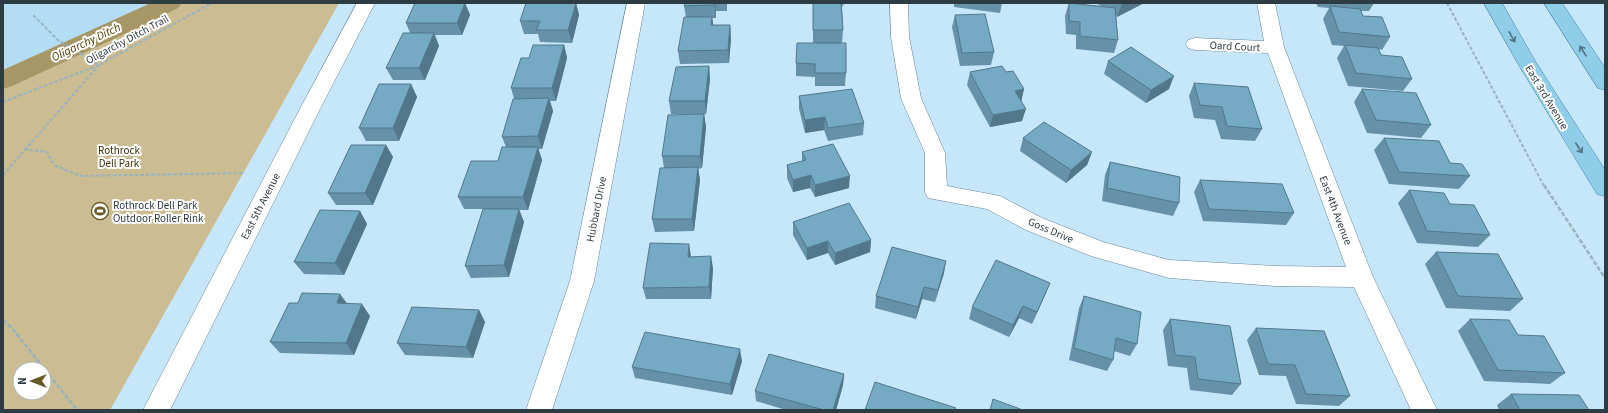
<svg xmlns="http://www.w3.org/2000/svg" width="1608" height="413" viewBox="0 0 1608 413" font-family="'Source Sans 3',sans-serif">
  <rect width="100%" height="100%" fill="#c6e7f9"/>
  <!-- built -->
  <path fill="#b3ddf2" d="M3,3H170L3,80Z"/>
  <!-- green -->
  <path fill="#cbbc92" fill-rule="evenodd" d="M170,3H339L110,410H3V80ZM20,369H44V393H20Z"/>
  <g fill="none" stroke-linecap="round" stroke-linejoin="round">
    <!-- canal -->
    <path fill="#a79766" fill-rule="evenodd" d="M151,3H182L178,8L142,26L12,86L3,89V70Z"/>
    <!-- minor casing -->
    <g stroke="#668595" stroke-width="1">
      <path id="minor" d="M357,3H375L322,105L170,410H143L302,105Z
        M627,3H645L594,281L552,410H526L570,281Z
        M890,3H908L909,37L921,98L945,153L947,186L1000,196L1042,218L1103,242L1169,260L1275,266L1346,267L1268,53L1195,50L1188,48L1186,44L1188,40L1195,38L1264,41L1257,3H1275L1284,47L1373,277L1437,410H1411L1354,287L1275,286L1169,278L1091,256L1026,230L987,209L928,198L925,192V153L901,98L891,37Z"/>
    </g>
    <!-- major casing -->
    <g stroke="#3d84a4" stroke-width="1">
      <path id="major" d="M1484,3H1502L1535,61L1605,170V196L1597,194L1517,62Z
        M1544,3H1562L1605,68V90L1598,88Z"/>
    </g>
    <!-- path-far1 -->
    <path stroke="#97b2c1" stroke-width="2" stroke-dasharray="3.5 2" stroke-linecap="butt" d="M1447,3L1544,186
      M3,102L99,65L212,3
      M24,149L47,152L54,165L80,176L245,173
      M3,175L99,65L58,40L33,15"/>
    <!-- path -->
    <path stroke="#97b2c1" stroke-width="2.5" stroke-dasharray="4.5 2" stroke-linecap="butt" d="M1544,185L1605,278
      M3,320L12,328L77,410"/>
    <!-- minor -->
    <use href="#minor" fill="#fff" fill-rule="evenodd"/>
    <!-- major -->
    <use href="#major" fill="#8fcde8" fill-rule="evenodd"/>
  </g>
  <!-- wall -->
  <path fill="#6592a9" d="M415,3H465L470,15L462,35H435L439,46L425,80H393L386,68L410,33L406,23Z
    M526,3H576L579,15L572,43L540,42L538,34H524L520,21Z
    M685,3H727V11H716V18H712L713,25H730L731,38L729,63L680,64L678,51L686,17L684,6Z
    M813,3H844L843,6H842L843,30L842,43L846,73L845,86H815V77L796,76V63L813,43Z
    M954,3H1002L1000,13L954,7Z
    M1069,3L1101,6L1096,3H1144L1117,17L1116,16L1118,40L1114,53L1076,49V35L1066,34L1065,16Z
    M1316,3H1374L1369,11H1361L1363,16L1390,37L1382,50L1379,49L1381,55L1412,79L1403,91L1348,86L1337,58L1344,46L1332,45L1323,19L1329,8L1318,7Z
    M955,15L994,52L991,65L960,66L952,27Z
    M564,45L567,58L556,101H550L553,111L542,149H538L542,160L528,210H519L524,222L509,277L471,278L465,266L483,209H464L458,197L498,161L506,147L502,137L514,99L511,88L529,58Z
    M1108,61L1169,89L1146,103L1104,74Z
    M709,66L710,79L706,114H671L669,101Z
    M970,72H1006L1024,89L1021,101L1022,121L990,127L967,85Z
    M1194,83L1262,129L1255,141L1221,139L1215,120L1194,118L1189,96Z
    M411,84L417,97L399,141H366L359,128Z
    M1362,89L1431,125L1421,138L1367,133L1354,102Z
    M799,96L864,123L863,135L828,141L824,130L805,133L799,109Z
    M704,114L706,127L702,168L698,169L700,180L694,231L655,232L652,219L664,168L662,156Z
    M1023,138L1092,152L1087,165L1066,183L1020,151Z
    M1384,138L1450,163L1470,176L1459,189L1389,184L1374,150Z
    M386,145L393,157L373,205H336L328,193Z
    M802,152L849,188L815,197L810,188L793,192L787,178V165L802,161Z
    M1110,162L1179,203L1173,216L1102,201L1105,175Z
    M1200,180L1294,213L1286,225L1203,221L1194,192Z
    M1409,190L1450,204L1490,235L1478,247L1417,243L1398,203Z
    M360,211L367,224L344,275L304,274L294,262Z
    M793,222L871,240L870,252L835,265L828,253L807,260L793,235Z
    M1436,252L1523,299L1510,311L1446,308L1425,264Z
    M691,256V257L713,268L711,299H646L643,288Z
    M944,273L935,302L922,299L916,319L875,308L876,296Z
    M1050,283L1045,295L1032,324L1019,318L1009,337L969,319L972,307Z
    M1084,296L1137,344L1130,356L1114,351L1113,360L1107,371L1069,360L1079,308Z
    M347,304L370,316L354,355L280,353L270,342Z
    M479,310L485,322L473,358L405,355L397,343Z
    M1170,319L1241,384L1232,395L1190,390L1187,368L1168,366L1163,330Z
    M1470,319L1518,335L1565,373L1550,384L1484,381L1458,331Z
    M1256,328L1350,396L1339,406L1296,404L1286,376L1259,375L1247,340Z
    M742,361L732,395L635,378L632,367Z
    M844,374L843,385L836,410H786L756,401L755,391Z
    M1511,394L1589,410H1499L1497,405Z"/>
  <!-- shaded-wall -->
  <path fill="#52778a" d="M465,3L470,15L462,35L457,23Z
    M576,3L579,15L572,43L568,30Z
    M715,3H716V18Z
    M1125,3H1144L1117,17L1122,4Z
    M712,17L714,29L711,25Z
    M730,25L731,38L729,63L728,50Z
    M434,33L439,46L425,80L419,68Z
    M564,45L567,58L556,101L552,88Z
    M709,66L710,79L706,114L705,101Z
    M1174,76L1169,89L1146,103L1151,90Z
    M411,84L417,97L399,141L393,128Z
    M1024,89L1021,102L1015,91Z
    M549,98L553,111L542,149L538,136Z
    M1026,109L1022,121L990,127L993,115Z
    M704,114L706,127L702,168L700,156Z
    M825,117L824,130L805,133V120Z
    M386,145L393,157L373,205L365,193Z
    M538,147L542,160L528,210L523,197Z
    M1092,152L1087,165L1066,183L1071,170Z
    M698,167L700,180L694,231L692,219Z
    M811,175L810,188L793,192V180Z
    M850,176L849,188L815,197V185Z
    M519,209L524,222L509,277L504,265Z
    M360,211L367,224L344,275L335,263Z
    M871,240L870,252L835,265V253Z
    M828,241V253L807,260V248Z
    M689,244L691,256L690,269L688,257Z
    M711,256L713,268L711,299L709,287Z
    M946,261L944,273L935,302L938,290Z
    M1050,283L1045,295L1032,324L1037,312Z
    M924,287L922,299L916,319L918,307Z
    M340,294L349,306L337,303Z
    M362,304L370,316L354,355L346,343Z
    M1023,306L1019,318L1009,337L1013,325Z
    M479,310L485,322L473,358L466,347Z
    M740,349L742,361L732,395L730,384Z
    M844,374L843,385L836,410H833Z"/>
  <!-- building -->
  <path fill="#75aac5" stroke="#52778a" d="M415,3H465L457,23H406Z
    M526,3H576L568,30H536L540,21H520Z
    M685,3H715V5L684,6Z
    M813,3H841L843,30H813Z
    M1069,3L1115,8L1118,40L1080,36V22L1069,21Z
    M1330,6L1360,9L1363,16L1382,17L1390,37L1339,32Z
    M985,14L994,52L962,53L955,15Z
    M684,17H712L711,25H730L728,50L678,51Z
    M403,33H434L419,68H386Z
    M797,43H846V73H815V64L796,63Z
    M533,45H564L552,88H511L521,58H529Z
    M1345,45L1378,48L1381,55L1402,57L1412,79L1356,73Z
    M1131,47L1174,76L1151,90L1108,61Z
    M709,66L705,101H669L676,67Z
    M1002,66L1006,72L1013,71L1024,89L1015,91L1026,109L993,115L970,72Z
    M1194,83L1248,87L1262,129L1227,126L1222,107L1200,105Z
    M379,84H411L393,128H359Z
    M852,89L864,123L828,128L825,117L805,120L799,96Z
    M1362,89L1416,93L1431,125L1376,120Z
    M549,98L538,136L502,137L513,99Z
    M704,114L700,156H662L668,115Z
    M1044,122L1092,152L1071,170L1023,138Z
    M1384,138L1439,141L1450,163L1462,164L1470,176L1399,172Z
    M833,144L850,176L815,185L811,175L793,180L787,165L806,160L802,152Z
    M351,145H386L365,193H328Z
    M502,147H538L523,197H458L471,161H498Z
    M1110,162L1180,177L1179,203L1107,188Z
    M698,167L692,219H652L660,168Z
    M1200,180L1282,184L1294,213L1209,209Z
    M1409,190L1444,193L1450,204L1474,205L1490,235L1427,231Z
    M849,203L871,240L835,253L828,241L807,248L793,222Z
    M483,209H519L504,265L465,266Z
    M320,210L360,211L335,263L294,262Z
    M650,243L689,244L688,257L711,256L709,287L643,288Z
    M892,247L946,261L938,290L924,287L918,307L876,296Z
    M1436,252L1498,254L1523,299L1458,296Z
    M996,260L1050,283L1037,312L1023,306L1013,325L972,307Z
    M302,293L340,294L337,303L362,304L346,343L270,342L289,303H298Z
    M1084,296L1141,312L1137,344L1116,338L1113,360L1074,348Z
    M412,307L479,310L466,347L397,343Z
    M1170,319L1230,326L1241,384L1198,379L1195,357L1175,355Z
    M1470,319L1509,320L1518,335L1544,336L1565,373L1498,370Z
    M1256,328L1324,331L1350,396L1306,394L1295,365L1268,364Z
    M645,332L740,349L730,384L632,367Z
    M769,354L844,374L833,410H824L755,391Z
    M875,382L956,408L955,410H865Z
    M1511,394L1579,395L1589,410H1520Z
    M993,399L1023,410H990Z"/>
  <!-- one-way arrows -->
  <defs><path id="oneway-shaft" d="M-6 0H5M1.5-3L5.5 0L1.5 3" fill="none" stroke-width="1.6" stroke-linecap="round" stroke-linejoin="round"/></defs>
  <g stroke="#547584">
    <use href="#oneway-shaft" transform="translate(1512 37) rotate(61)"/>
    <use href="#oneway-shaft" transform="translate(1583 51) rotate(-123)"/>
    <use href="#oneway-shaft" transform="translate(1579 148) rotate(57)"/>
  </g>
  <!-- icons -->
  <defs>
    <g id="stadium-ring" transform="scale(0.9)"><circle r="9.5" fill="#fff" stroke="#695926" stroke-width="1.5"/><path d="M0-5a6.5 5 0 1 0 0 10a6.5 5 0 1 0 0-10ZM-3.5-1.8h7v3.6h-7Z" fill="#695926"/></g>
  </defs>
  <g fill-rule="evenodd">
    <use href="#stadium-ring" x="100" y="211"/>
  </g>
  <g text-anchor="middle" stroke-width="4" stroke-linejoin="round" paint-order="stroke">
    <!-- street labels -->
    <g font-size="11" fill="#2d3b42" stroke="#fff">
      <text transform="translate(127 39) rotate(-28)" y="4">Oligarchy Ditch Trail</text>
      <text transform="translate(1235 46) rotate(3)" y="4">Oard Court</text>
      <text transform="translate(1547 97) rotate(59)" y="4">East 3rd Avenue</text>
      <text transform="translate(260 206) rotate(-63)" y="4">East 5th Avenue</text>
      <text transform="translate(596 209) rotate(-79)" y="4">Hubbard Drive</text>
      <text transform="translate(1336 210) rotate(69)" y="4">East 4th Avenue</text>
      <text transform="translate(1051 230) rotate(23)" y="4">Goss Drive</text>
    </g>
    <!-- park labels -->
    <g font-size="11" fill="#3d3007" stroke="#fff">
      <text x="119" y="154">Rothrock<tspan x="119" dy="13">Dell Park</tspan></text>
    </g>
    <!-- poi labels -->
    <g font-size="11" fill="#2d3b42" stroke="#fff" text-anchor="start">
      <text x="113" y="209">Rothrock Dell Park<tspan x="113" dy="13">Outdoor Roller Rink</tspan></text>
    </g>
    <!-- water labels -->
    <g font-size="12" font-style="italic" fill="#544200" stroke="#fff">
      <text transform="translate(86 42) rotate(-25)" y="4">Oligarchy Ditch</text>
    </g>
  </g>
  <!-- border -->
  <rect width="1608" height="413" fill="none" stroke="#2d3b42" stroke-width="8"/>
  <!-- north arrow -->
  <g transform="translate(32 381) rotate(270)"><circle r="19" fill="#ffffff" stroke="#abb1b3"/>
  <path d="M0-3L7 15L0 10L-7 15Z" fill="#695926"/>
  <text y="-6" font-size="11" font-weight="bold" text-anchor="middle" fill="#2d3b42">N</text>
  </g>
</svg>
